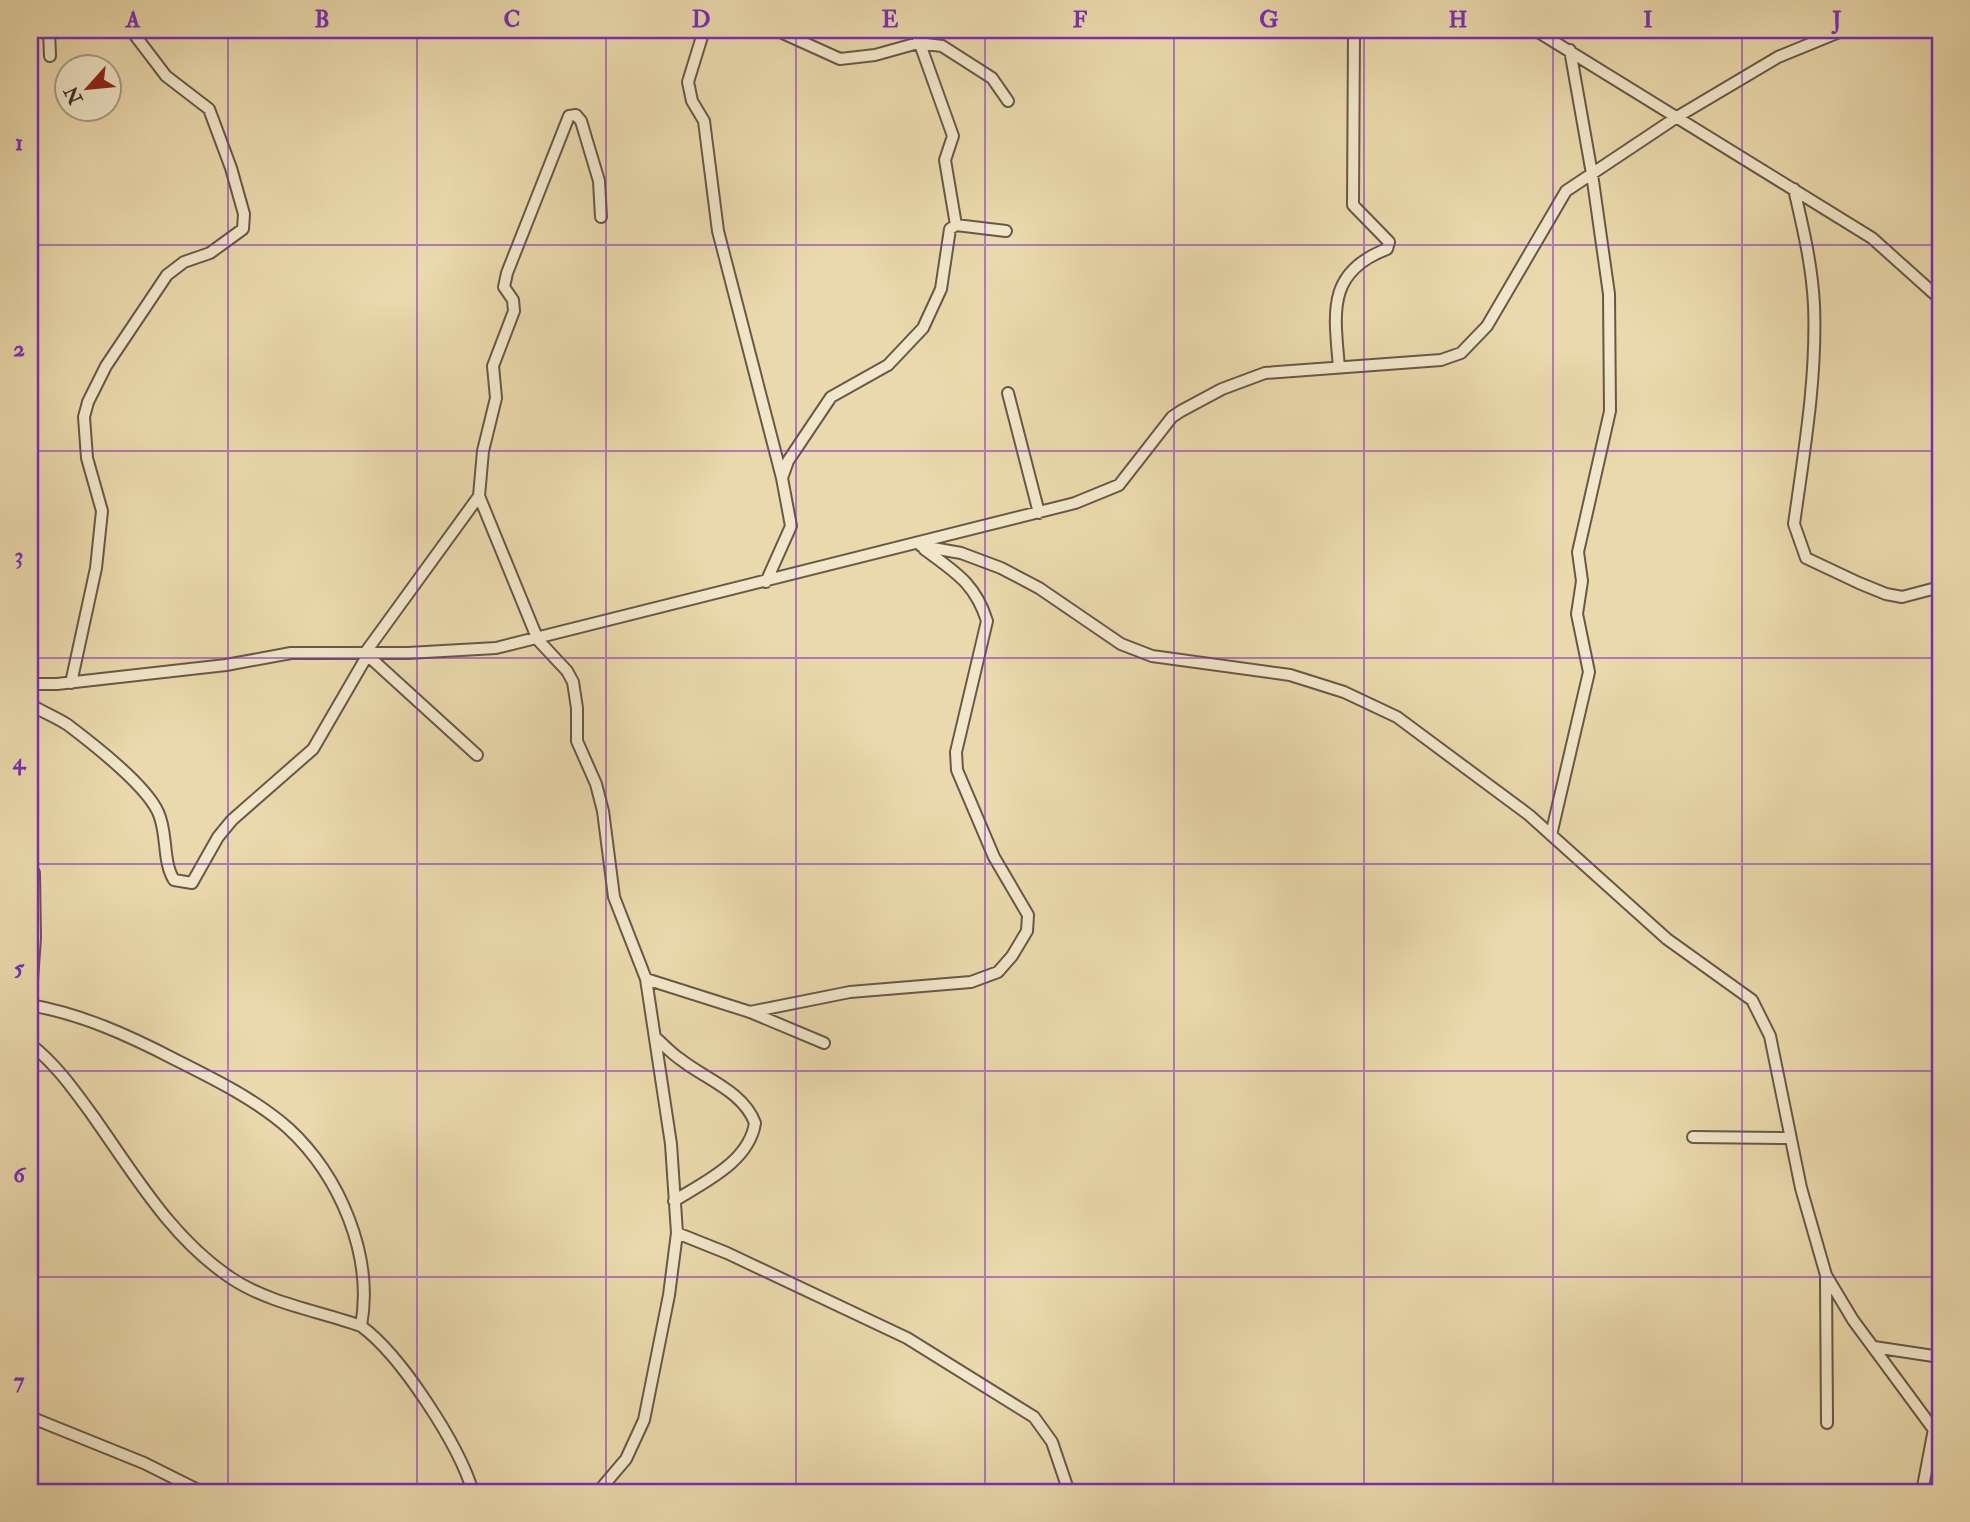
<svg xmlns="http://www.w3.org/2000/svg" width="1970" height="1522" viewBox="0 0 1970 1522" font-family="'IM FELL Double Pica',serif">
  <rect width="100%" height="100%" fill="#ead9ac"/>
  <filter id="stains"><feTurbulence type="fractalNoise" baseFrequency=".00286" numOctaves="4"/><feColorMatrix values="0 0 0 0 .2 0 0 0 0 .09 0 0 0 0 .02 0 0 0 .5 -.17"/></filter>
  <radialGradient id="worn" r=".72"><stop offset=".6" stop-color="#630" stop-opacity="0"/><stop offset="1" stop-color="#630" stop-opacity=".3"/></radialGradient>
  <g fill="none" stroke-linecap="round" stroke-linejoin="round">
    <!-- minor casing -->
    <g stroke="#685848" stroke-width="14">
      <path id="minor" d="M49,30L50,56
        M704,30L688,82L692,101L704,121L718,231L782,478
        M776,30L840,59L875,55L918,43L942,46L992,78L1008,101
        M915,30L953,136L945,160L956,225
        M1535,30L1872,238L1940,299
        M1794,189C1803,228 1812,265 1814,305C1817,378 1804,452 1794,524L1806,558L1859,583L1886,594L1902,597L1940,587
        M1339,367C1334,311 1327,272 1387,249L1389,242L1353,205L1354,30
        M1008,393L1039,513
        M479,496L538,640L567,671L573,682L577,708V741L596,784L603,811L614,897L646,979L671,1144L677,1233L669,1295L644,1420L626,1459L598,1492
        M921,546L961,553L1001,568L1039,588L1121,644L1152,656L1290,675L1344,692L1397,717L1529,815L1667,939L1752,1000L1770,1036L1801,1188L1826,1275L1853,1320L1940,1438
        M766,582L791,526L782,478L788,461L831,397L888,365L923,328L941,289L950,229L956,225L1006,231
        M71,683L96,568L102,511L87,458L84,417L88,402L106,366L167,275L184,262L210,253L243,229L244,214L231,168L209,109L166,76L131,30
        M30,684H57L226,665L291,653H408L496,648L1075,503L1119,485L1172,417L1181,411L1222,389L1265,373L1441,360L1461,353L1487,326L1566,191L1677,117L1778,57L1844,30
        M30,704C42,712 56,717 68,725C93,744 145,784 158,812C168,833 162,861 174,880L192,883L218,837L232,820L313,749L367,656
        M477,755L365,653L479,496L483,451L496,398L493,366L514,311L513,300L504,287L507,273L569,116L576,115L581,121L599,181L601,217
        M1551,835L1589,672L1577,614L1582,581L1578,552L1610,411L1609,294L1592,174L1570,50
        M30,872L34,873L35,938L30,1008
        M646,979L750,1012L824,1043
        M30,1005C81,1014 128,1035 174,1059C214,1079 255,1099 288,1128C340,1176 374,1256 361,1326
        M750,1012L850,992L971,982L998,972L1012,956L1027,931L1028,915L994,857L957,770L956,752L987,621C975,583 955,572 924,549
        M655,1037C663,1044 671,1053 680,1059C705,1079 743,1091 755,1123C749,1162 704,1182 674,1201
        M30,1044C56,1064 74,1090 93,1116C134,1174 171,1238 231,1278C268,1303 319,1311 361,1326C401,1355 459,1445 473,1492
        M1693,1137L1789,1138
        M677,1233L727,1253L907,1338L1034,1417L1052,1442L1069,1492
        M1826,1278L1827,1423
        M1874,1347L1940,1357
        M30,1417L144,1463L202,1492
        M1922,1492L1934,1429"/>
    </g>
    <!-- minor -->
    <use href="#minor" stroke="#f1e6c9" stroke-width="10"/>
  </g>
  <!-- grid -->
  <path fill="none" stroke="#7b2cbf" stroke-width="2" stroke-opacity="0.55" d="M228,30V1492M417,30V1492M606,30V1492M796,30V1492M985,30V1492M1174,30V1492M1364,30V1492M1553,30V1492M1742,30V1492M30,245H1940M30,451H1940M30,658H1940M30,864H1940M30,1071H1940M30,1277H1940"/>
  <!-- margin -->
  <rect width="1970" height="1522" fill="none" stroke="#ead9ac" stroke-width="77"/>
  <!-- north arrow -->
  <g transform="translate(88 88) rotate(243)"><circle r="33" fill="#f1e6c9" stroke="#a99c88" stroke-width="2"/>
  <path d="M0-5L12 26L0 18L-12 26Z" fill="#8f2418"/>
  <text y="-10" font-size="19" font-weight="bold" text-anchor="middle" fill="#3d2d27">N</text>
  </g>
  <rect x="38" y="38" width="1894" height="1446" fill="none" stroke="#7b2cbf" stroke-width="2.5"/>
  <g font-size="23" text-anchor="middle" font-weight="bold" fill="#7b2cbf">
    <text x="133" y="27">A</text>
    <text x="322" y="27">B</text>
    <text x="512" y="27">C</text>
    <text x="701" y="27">D</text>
    <text x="890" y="27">E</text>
    <text x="1080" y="27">F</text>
    <text x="1269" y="27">G</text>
    <text x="1458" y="27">H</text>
    <text x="1648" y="27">I</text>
    <text x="1837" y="27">J</text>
    <text x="19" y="150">1</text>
    <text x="19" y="356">2</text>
    <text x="19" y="563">3</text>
    <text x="19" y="769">4</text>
    <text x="19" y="975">5</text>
    <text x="19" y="1182">6</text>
    <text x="19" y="1388">7</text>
  </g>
  <rect width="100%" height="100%" filter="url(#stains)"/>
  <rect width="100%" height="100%" fill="url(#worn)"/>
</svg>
